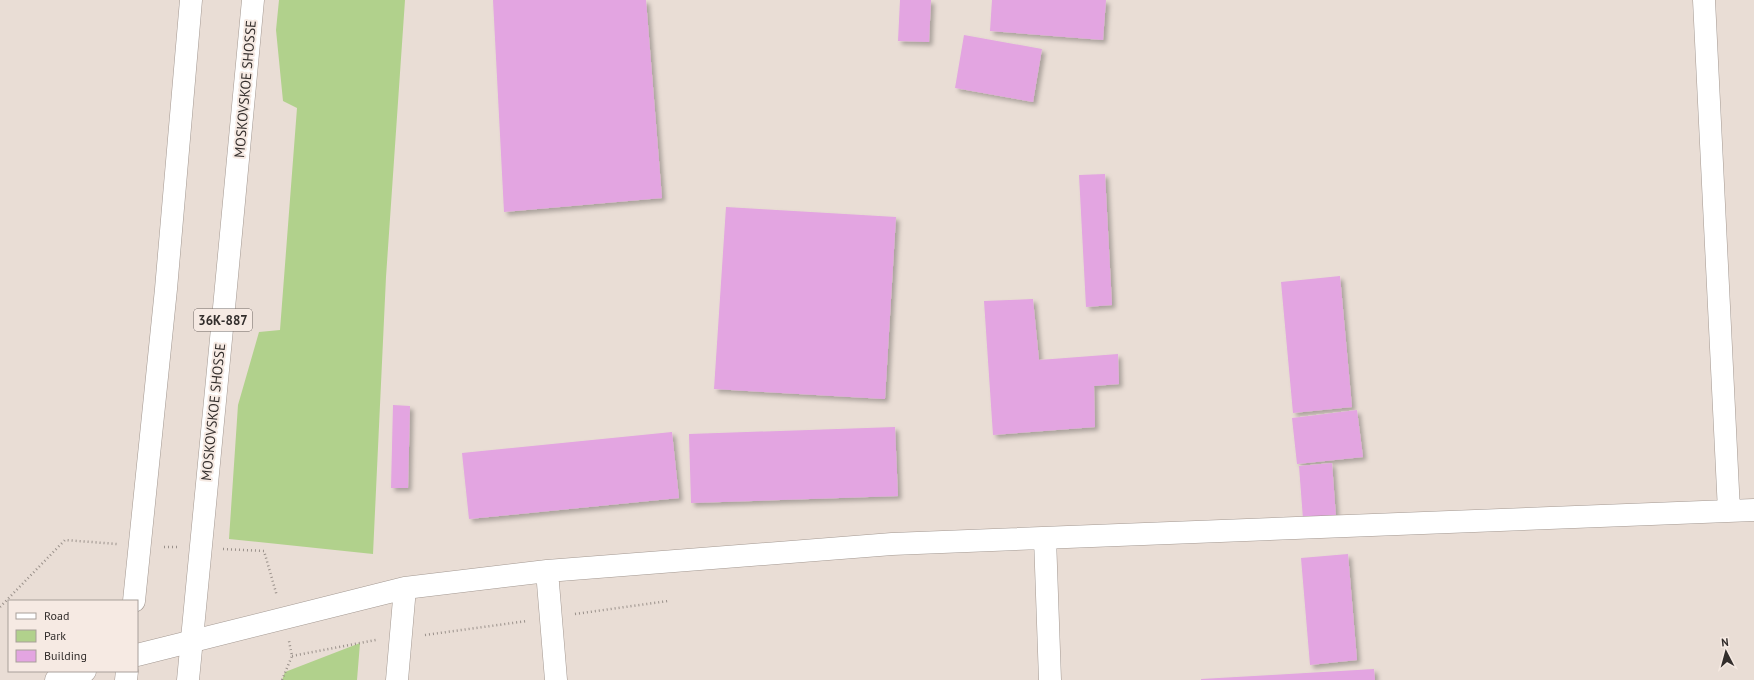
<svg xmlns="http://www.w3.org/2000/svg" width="1754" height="680" viewBox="0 0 1754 680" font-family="'PT Sans',sans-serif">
  <defs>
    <filter id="shadow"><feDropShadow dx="3.5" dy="3.5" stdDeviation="2" flood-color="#0004"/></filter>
  </defs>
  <rect width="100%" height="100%" fill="#e9ddd5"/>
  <!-- green -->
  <path fill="#b1d18c" d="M279,0H405L386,277L373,554L229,539L238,405L259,332L280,330L297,108L283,101L276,30Z
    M360,643L357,680H282L285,672Z"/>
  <!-- building -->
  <path fill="#e3a5e1" filter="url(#shadow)" d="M493,0H646L662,198L504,212Z
    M900,0H931L929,42L898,41Z
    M992,0H1106L1103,40L990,31Z
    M964,35L1042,49L1033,102L955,88Z
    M1105,174L1112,305L1086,307L1079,175Z
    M726,207L896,217L885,399L714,389Z
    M1340,276L1352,407L1293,413L1281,282Z
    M1033,299L1039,360L1118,354L1119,384L1094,386L1095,427L993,435L984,301Z
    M393,405L410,406L408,488H391Z
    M1357,410L1363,457L1297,464L1292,418Z
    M895,427L898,496L691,503L689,434Z
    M672,432L679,498L469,519L462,453Z
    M1332,463L1336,517L1303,519L1299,466Z
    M1348,554L1357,660L1310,665L1301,558Z
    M1374,669L1375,680H1201V679Z"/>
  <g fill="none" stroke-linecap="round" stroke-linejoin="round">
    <!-- minor casing -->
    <g stroke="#a39891" stroke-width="23">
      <path id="minor" d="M1704,0L1729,511
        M1045,538L1050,680
        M547,571L556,680
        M137,655L405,588L547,571L892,544L1754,510
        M56,680L85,671
        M397,680L405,588"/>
    </g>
    <!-- major casing -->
    <g stroke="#a39891" stroke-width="23">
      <path id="major" d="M134,601L166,289L191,0
        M126,680L127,671
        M188,680C209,453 233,227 253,0"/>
    </g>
    <!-- path -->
    <path stroke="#9a918b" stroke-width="2.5" stroke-dasharray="1 3" stroke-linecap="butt" d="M164,547H177
      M223,549L264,551L277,596
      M0,607L65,540L117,544
      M575,614L668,601
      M425,635L527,621
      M292,656L376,640
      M282,680L292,656L289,641"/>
    <!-- minor -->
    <use href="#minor" stroke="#fff" stroke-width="22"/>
    <!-- major -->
    <use href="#major" stroke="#fff" stroke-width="22"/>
  </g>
  <g text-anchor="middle" stroke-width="4" stroke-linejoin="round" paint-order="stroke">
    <!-- shield labels -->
    <rect fill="#f6eae3" stroke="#6e6663" stroke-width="1" x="194" y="309" width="58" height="22" rx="3"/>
    <g font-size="13" font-weight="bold" fill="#332e2c">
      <text x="223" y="325">36К-887</text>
    </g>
    <!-- street labels -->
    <g font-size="14" fill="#332e2c" stroke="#f6eae3">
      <text transform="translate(245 89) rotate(-85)" y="5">MOSKOVSKOE SHOSSE</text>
      <text transform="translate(213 412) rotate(-84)" y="5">MOSKOVSKOE SHOSSE</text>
    </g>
  </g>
  <!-- legend -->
  <rect x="8" y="600" width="130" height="72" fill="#f6eae3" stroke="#a89f9a"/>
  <rect x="16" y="613" width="20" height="6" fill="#ffffff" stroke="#a89f9a"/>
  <text x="44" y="620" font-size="12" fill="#332e2c">Road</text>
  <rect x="16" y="630" width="20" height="12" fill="#b1d18c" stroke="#a89f9a"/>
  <text x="44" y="640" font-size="12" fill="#332e2c">Park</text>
  <rect x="16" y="650" width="20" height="12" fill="#e3a5e1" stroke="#a89f9a"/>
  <text x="44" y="660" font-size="12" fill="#332e2c">Building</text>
  <!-- north arrow -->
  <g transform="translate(1726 652) rotate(354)" stroke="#f6eae3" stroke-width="3" paint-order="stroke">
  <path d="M0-3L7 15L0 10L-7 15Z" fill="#332e2c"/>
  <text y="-6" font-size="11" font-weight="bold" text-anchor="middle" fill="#332e2c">N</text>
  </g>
</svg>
